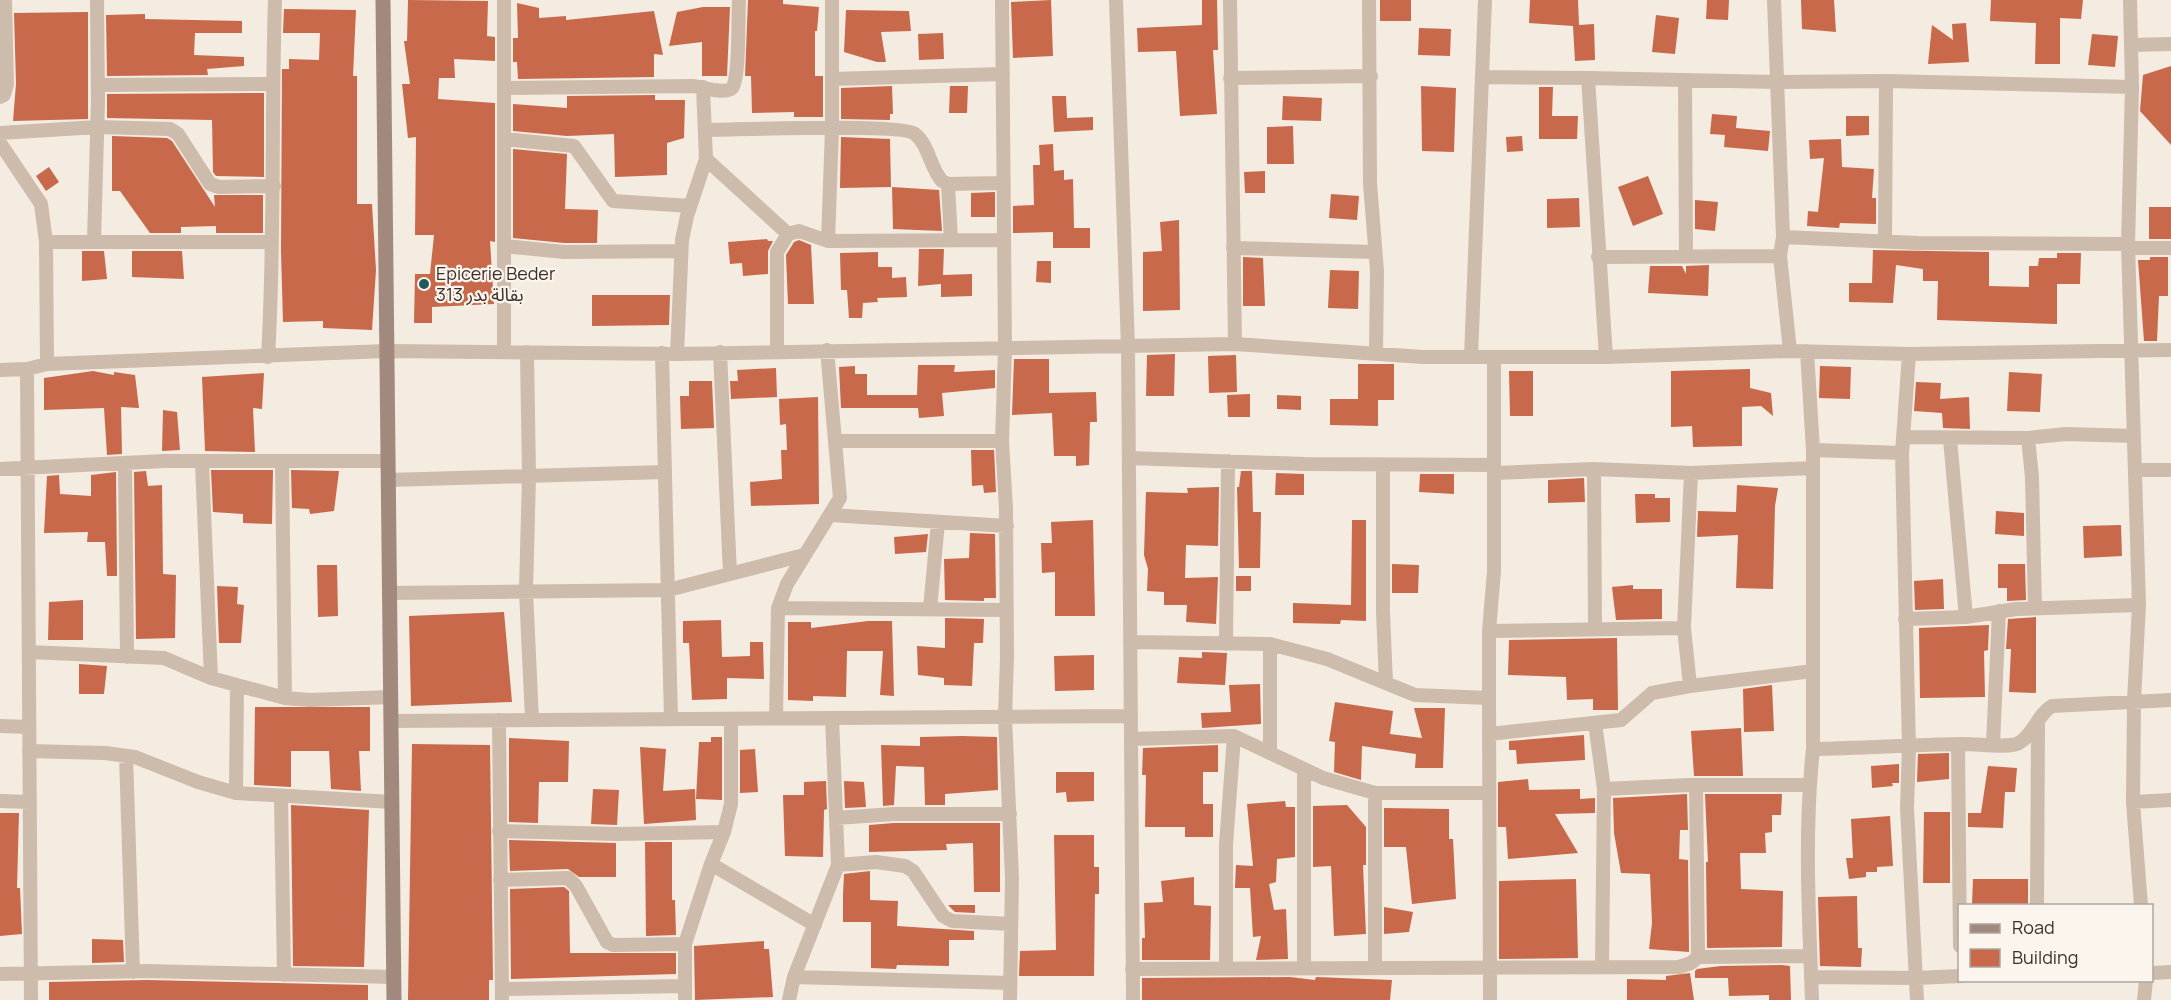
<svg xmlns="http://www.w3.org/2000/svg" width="2171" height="1000" viewBox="0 0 2171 1000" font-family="Manrope,'Noto Sans Arabic',sans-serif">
  <rect width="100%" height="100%" fill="#f4ebe1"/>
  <!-- building -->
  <path fill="#c8694b" d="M408,0L488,1L487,36L495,37V61L454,59L455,78H439L438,99L495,103V242L490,241L494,304L432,307V323H414L415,274H430L434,235H415L416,137L408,138L402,84H410L404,41H407Z
    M748,0H783V4L819,7L817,31H815V76H823V117H794V112L752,113L751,76H745Z
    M1051,0L1053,56L1013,58L1011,2Z
    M1202,0H1217L1218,50H1213L1217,114L1180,116L1176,51L1138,52L1137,28L1202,25Z
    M1380,0H1411V21H1380Z
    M1530,0H1578L1579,25L1594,24L1595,60L1575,61L1573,26L1529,23Z
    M1707,0H1729L1728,20L1706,19Z
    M1801,0H1834L1836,32L1802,29Z
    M1991,0H2083L2081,19L2060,18V64H2035L2036,23L1990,21Z
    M517,3L539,8V18L566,16V20L654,11L663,55L654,54V77L518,79L517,62H513V38H518Z
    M703,7H730L727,76H702V42L669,46L677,12Z
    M284,9L356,10L353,76H357V204H372L376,270L372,330L323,328V321L283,322L281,251L282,69H289V59L319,60L320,33H283Z
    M846,10L909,11L911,31L881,32L886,62H877L844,52Z
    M88,12V119L13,121L16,84L14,13Z
    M145,14V19L242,21V33H195L194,55L244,57V66L207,69L208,75L107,76L106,15Z
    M1656,15L1679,18L1675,54L1652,52Z
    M1966,23L1969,62L1928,64L1932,25L1953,40L1952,24Z
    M1419,28L1451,29L1450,56L1418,55Z
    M943,33L944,59L919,60L918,34Z
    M2092,34L2118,36L2115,67L2088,65Z
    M2171,66V145L2140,111L2143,75Z
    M892,86L893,114H890V120L841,119V88Z
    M950,86H968L967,113H949Z
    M1421,86L1456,88L1454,152L1422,151Z
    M1539,87H1553L1552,116H1578L1577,139H1539Z
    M264,93V177L216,176L213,172L212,120L107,118V94Z
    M655,95V100H685L684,138L667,143V175L615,177L614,134L567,136L513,131V104L567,108V96Z
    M1052,96H1066L1067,118L1093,117V130L1054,132Z
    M1283,96L1322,98L1321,121L1282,120Z
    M1712,114L1737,116L1736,128L1770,131L1768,151L1724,147L1725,135L1710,134Z
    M1846,116H1869V135L1846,136Z
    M1293,126L1294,164H1267V127Z
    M112,136L167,138L172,141L215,207L214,195H263V233H216V226L181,227V233H150L120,191H112Z
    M1522,136L1523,151L1507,152L1506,137Z
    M841,137L890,139L891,187L840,188Z
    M1841,139L1842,167L1874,169L1872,198H1876V224L1840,223L1839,228L1807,226L1808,211L1818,212L1824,158L1810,159L1809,140Z
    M1053,144L1054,171L1064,170V180L1073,179L1074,228H1090V248H1053V232L1013,233V206L1034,205L1033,165H1040L1039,145Z
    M513,149L567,154L565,209L598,210L597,243H564L513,238Z
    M49,167L59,182L46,191L36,176Z
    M1265,171V193H1245L1244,172Z
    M1648,176L1663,214L1633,226L1618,187Z
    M892,187L939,190L942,231L893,229Z
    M995,192V217H971V193Z
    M1331,194L1359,196L1357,220L1329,218Z
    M1579,198L1580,227L1547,228V199Z
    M1695,200L1718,202L1715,231L1695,229Z
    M2149,207H2171V239H2149Z
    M1179,220L1180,310L1143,311V252L1162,251L1160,222Z
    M767,239L768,241H773L768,251V274L743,276L742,263L730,264L728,242Z
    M799,240L811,245L814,304H788L786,255L794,242Z
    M919,249H944L943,275L972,274V296L941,297V284L918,286Z
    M1873,250L1989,252V286L2029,287V266H2038L2039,258H2057V253H2081L2080,284H2057V324L1937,320L1938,281H1923V269L1896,265L1893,303L1849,302V283H1872Z
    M82,251H104L107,279L82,281Z
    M132,251H182L184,279L132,277Z
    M878,252V267H892V278L906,277L907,297L877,298L878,302L863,303L862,318H849L847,290H841L840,253Z
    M1243,257L1263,258L1265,306H1243Z
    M2150,257H2168V296H2159L2157,341H2144L2138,260H2150Z
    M1037,261H1051V283L1036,282Z
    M1709,265L1708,296L1648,293L1650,266H1682L1686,274V266Z
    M1330,270L1359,271L1358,309L1328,308Z
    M592,295H670L669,325L592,326Z
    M1175,354L1174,396H1146L1147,355Z
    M1236,355L1237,392L1209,393L1208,356Z
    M1014,359H1049V393L1096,392L1097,422H1090L1089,465L1076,466V456H1054L1052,413L1012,415Z
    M1358,364H1394V400H1378V426L1330,425V399H1358Z
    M918,365H955L954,372L995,370V388L942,393L944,416L919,418L918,408H841L839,367L855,366V374H867V395H917Z
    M1820,366L1851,367L1850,399L1819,398Z
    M776,368L777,397L731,399L730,381H738L737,370Z
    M1750,369V388L1771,393L1773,416L1761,406L1742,407V446L1693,447L1692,426L1671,427V371Z
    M93,371L114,375V372L135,375L139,408L121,407L122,454L107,455L104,408L44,410V378Z
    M1509,371H1533V416H1510Z
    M2009,372L2042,374L2040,412L2007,411Z
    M264,373L262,409L253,408L255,452L205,451L202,377Z
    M689,381H712L714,428L681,429L680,396H689Z
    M1916,382L1941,383L1940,399L1969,397L1970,429L1943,428L1942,413L1914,411Z
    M1250,394V417H1228L1227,395Z
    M1277,395L1301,396V410L1277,409Z
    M818,397L819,504L751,506L750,482L782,479L781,450H787L786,424L780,425L779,399Z
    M163,410L177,412L180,450L162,451Z
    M971,450H994L996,492L984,493L983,485L972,486Z
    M211,470H273L272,524L243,523V514L213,512Z
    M291,470L339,471L334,511L310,514L309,509L292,508Z
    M146,471L148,486L162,485L163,574L176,575L175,638L136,639L134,472Z
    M1241,471H1252L1253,512H1261L1260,568H1239L1237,487H1239Z
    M116,472L117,576H107L105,542H87L88,532L44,533L47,476L59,475L60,494L91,496V475Z
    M1276,473L1304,474V495H1275Z
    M1420,474H1454V494L1419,492Z
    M1584,478L1585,502L1548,503V480Z
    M1737,485L1778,488L1775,506L1773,589L1736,588L1738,535L1697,537L1698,511L1736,512Z
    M1219,487L1218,546L1186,545L1185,578L1218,577L1216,624L1186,622L1187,605H1164V592L1147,591L1148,569L1144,555L1146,492L1188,493L1187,488Z
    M1635,494H1655V498H1670V522L1636,523Z
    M1996,511L2024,513V536L1995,534Z
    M1093,520L1095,616H1055V572L1042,573L1041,543H1052L1051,522Z
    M1352,520H1366V621L1341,620L1340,624L1293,623V603L1351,605Z
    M2121,525L2122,556L2084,558L2083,526Z
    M970,533L995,534L996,598H984V601L945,600L944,559L969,558Z
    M928,534L926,552L895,554L894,537Z
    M1392,564L1419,565L1418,593H1392Z
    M1998,564H2025L2026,600L2007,601V588H1998Z
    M317,565H337L338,616L318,617Z
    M1236,576H1251V591H1236Z
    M1943,579L1944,609L1915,610L1914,581Z
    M1633,585V589H1662V619L1616,620L1612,587Z
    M217,586L238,587L237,604L244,605L241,643H219Z
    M83,600V640H48L49,602Z
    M504,612L512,702L411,706L409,616Z
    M2036,617V693L2009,692L2011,649H2006L2008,619Z
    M945,618L984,619L983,643H974L972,686L944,685V678L918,675L917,646L945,648Z
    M721,620L722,657L750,656V642H763L764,679L727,678V699L692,700L689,643H683V621Z
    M868,621H892L894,696L880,695L883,651H847L846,697L813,696V701L788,700V622H811V628Z
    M1989,625L1988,650L1984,651L1985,697L1920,698L1919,628Z
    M1617,638L1618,710H1593V699L1567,700L1566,677L1508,675L1509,640Z
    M1202,652L1227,653L1225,685L1177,683L1179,657L1202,658Z
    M1094,655V690L1055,691L1054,656Z
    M79,664L107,666L104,694H79Z
    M1260,684L1261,724L1202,728L1201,713L1231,712L1229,685Z
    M1772,685L1774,731L1744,732L1743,689Z
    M1335,702L1393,711L1390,734L1422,738L1414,708H1445L1443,768H1415L1416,754L1362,746L1361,780L1334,772L1335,742L1329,741Z
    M255,707H370V751H359L361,791L331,789L329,751H291V787L254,785Z
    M1741,728L1743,776H1694L1691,731Z
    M1584,735L1585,760L1517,764L1516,750H1509V741Z
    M962,736L997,737L998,790L945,794V805H925L924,767L896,766L894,805L883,806L881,745L920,746V737Z
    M711,737H722V800L696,799L699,742H711Z
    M509,738L569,741L568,782H539L538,823L509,822Z
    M412,744L490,745L493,980H489V1000H408Z
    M1218,745V772H1203V804H1213V837H1185V827H1145L1146,775H1142L1143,748Z
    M640,747L666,749L663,791L695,789L696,820L644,824Z
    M755,749L758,792L740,793V750Z
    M1949,753V779L1917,782L1918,754Z
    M1899,764V783H1892L1893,786L1872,788L1871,766Z
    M1988,766L2017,768L2015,792H2005L2003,828L1968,827V813H1981Z
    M1056,772H1094V801L1067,802L1066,792L1056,793Z
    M1528,779L1529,790L1580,789V799L1595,798V813L1555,814L1578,853L1508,859L1506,827H1498V782Z
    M826,781L827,809L824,810L823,857L785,856L783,795H804V782Z
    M844,781L864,782L866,807L845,808Z
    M593,789L619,790L617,825L591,824Z
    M1687,794L1688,830H1680L1679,859L1688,860L1689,952L1649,949L1652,923L1650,874L1621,873L1614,833L1613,798Z
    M1705,794H1782L1781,815H1772V832L1765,833L1766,853H1740L1741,889L1783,891L1782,947L1707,948L1706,862H1708Z
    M1285,801L1286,807H1295V857L1277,859L1276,882L1269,884L1274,910L1286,909L1288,959L1256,960L1261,936L1253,937L1250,888H1235L1236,865L1253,866L1247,804Z
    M291,805L369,810L364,967L293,966Z
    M1347,805L1366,827V865H1363L1366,934L1334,936L1331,866L1313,867V806Z
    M1384,808L1449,809V839H1453L1456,899L1412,904L1406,847H1384Z
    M1924,812H1950V883H1923Z
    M0,813H19L17,888H20L22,934L0,936Z
    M1890,816L1893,866L1877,867V872H1866V877L1849,879L1846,858H1853L1851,819Z
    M894,823H1000V892H974L973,843L946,844L947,850L869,852V825Z
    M1054,835H1094V867H1099V894H1095L1094,976H1019L1020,951L1056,950Z
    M509,840L616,843V877H579L568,869L510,871Z
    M645,842H672V900H675L676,935L646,936Z
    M870,871V900L898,901L897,926L974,931V940H949V966L897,965L896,969L871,968V922H843V894L844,874Z
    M1194,877V905L1211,906L1210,960H1142V938H1145L1144,903L1163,902L1161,881Z
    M1576,879L1578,958L1499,959V881Z
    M1973,879H2028V905L1972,904Z
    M564,887L569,891L570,953H676V974L511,979L510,889Z
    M1857,896L1858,948H1862L1861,967L1820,966L1818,897Z
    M948,905H975V913L955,912Z
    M1384,907L1413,912L1409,932L1384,934Z
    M92,939L123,940L124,962L92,963Z
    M764,941V949H769L773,997L695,1000L694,946Z
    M1782,965L1790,966L1791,1000H1769V995L1729,996L1728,978H1695V971L1697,969L1721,966Z
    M1690,973L1694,1000H1627V979L1666,980V976Z
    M1290,977L1315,980L1316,977L1392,980L1390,1000H1142V978Z
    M147,980L368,985V1000H49V982Z"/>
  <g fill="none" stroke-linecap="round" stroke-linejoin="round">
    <!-- street -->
    <path stroke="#cdbbac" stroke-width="14" d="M1002,0L1005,349L1002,441L1006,509L1007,657L1005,717L1012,878L1010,1000
      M1116,0L1128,347L1133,1000
      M1230,0L1235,344
      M1369,0L1370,184L1377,271L1376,354
      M1774,0L1783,237L1780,256L1790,351
      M2130,0L2132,87L2128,244L2139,605L2134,701L2133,802L2141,906
      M2131,45L2171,44
      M1482,77L1588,78
      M1230,78L1371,76
      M832,79L1003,74
      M1685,81L1686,257
      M98,85L273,84
      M505,88L693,86C703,87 721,94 731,89C740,85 738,13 739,0
      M0,97L4,95L7,84L5,0
      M705,130C733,130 902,123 915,134C929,145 930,168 942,181L948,184L1002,183
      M0,133L98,127L170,129L178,134L210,184L219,187L274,186
      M504,139L574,146L613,201L690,206
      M0,143L41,204L46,242
      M706,159L788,234
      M948,184L951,240
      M1783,237L1918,243L2128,244
      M94,241L98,101L97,0
      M828,241L832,128V0
      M1885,241L1886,81
      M504,246L564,252L681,251
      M1233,248L1375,252
      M2129,248H2171
      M1598,257L1780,256
      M777,350V252L788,234L799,231L828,241L1004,240
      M1807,351L1813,450V749C1804,832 1809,917 1812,1000
      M504,352V0
      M527,352L529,476L526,591L532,720
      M720,352L730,574
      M662,353L671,719
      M677,354L682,240L687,216L706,159L703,87
      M1909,354L1902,453L1909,747L1907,808L1917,1000
      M268,357C275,238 271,119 275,0
      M1471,357L1485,0
      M1606,357L1588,78L1776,82L1886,81L2132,87
      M47,364L46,242H271
      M27,369L31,1000
      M0,370L27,369L47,364L387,351L677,354L1235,344L1423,357H1606L1790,351L1909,354L2171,350
      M1904,437L2028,438
      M1950,439L1966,617
      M836,441H1002
      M1813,450L1902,453
      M1129,458L1304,464L1494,465
      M282,461L285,698
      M125,463L127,657
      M202,463L211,678
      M1383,465V612L1386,683
      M0,469L165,461H388
      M1594,469L1595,628
      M2135,470H2171
      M1494,473L1594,469L1691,473L1813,468
      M388,480L665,472
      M830,515L1007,526
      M389,593L668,590L804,555
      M778,608L1007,610
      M2035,608L2032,477L2028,438L2066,434L2134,436
      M930,609L938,522
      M1905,619L1966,617L2016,609L2139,605
      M1489,631L1684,628
      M1130,642L1270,644L1327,659L1415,695L1489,698
      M1226,644L1228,461
      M1270,644V753
      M29,652L164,658L211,678L285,698L310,700L391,697
      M1690,686L1813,671
      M776,718L778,608L787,584L840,498L827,350
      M499,720L502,1000
      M391,721L1131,716
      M1595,723L1604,789L1602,966
      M0,726L29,727
      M1489,734L1621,720L1652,693L1690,686L1684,628L1691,473
      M1131,739L1234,736L1323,778L1375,793H1489
      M1958,744L1960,946
      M1993,744L1999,611
      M1813,749C1862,748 1911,745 1960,744C1974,743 2008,749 2019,743C2034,734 2038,714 2052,706L2171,700
      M29,751L105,753L135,757L198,782L236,793L392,802
      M126,756L133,972
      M1304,770V968
      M1604,789L1689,785H1809
      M236,793L237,685
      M1375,793V967
      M281,798L284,975
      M0,801L30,802
      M2133,802L2171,800
      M836,818L894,814H1010
      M499,831L617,834L724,832
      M711,864L815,925
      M838,865L876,862L905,866L913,871L943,916L952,921L1011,924
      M500,880L568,878L576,886L607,942L613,945L685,944
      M2037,906L2038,721
      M1698,957L1809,956
      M1226,968V845L1234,736
      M1132,969L1679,967L1691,963L1698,957L1696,785
      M2152,973L2171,972
      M0,974L147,971L394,977
      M794,977L1010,983
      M1811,977L1916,978L1960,976
      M502,989L685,986
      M685,1000V944L711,864L724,832L731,804V719
      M789,1000L794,977L838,865L832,718
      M1490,1000L1489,698V631L1494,571V357
      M2144,1000L2146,980"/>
    <!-- secondary -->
    <path stroke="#a18a7d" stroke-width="15" d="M383,0L394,1000"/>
  </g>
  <!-- markers -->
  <circle fill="#1f5a5e" stroke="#fbf5ee" stroke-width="2" cx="424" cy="284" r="6"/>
  <g text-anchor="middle" stroke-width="4.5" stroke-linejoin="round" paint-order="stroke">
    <!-- poi labels -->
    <g font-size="18" fill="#3b302b" stroke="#fbf5ee" text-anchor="start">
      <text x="436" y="280">Epicerie Beder<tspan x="436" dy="21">313 بقالة بدر</tspan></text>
    </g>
  </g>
  <!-- legend -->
  <rect x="1958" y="904" width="195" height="78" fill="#fbf5ee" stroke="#aea6a0" stroke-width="1.5"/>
  <rect x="1970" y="924" width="30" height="9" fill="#a18a7d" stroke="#aea6a0" stroke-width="1.5"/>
  <text x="2012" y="934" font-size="18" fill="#3b302b">Road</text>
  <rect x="1970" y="949" width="30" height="18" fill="#c8694b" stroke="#aea6a0" stroke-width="1.5"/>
  <text x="2012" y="964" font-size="18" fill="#3b302b">Building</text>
</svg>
